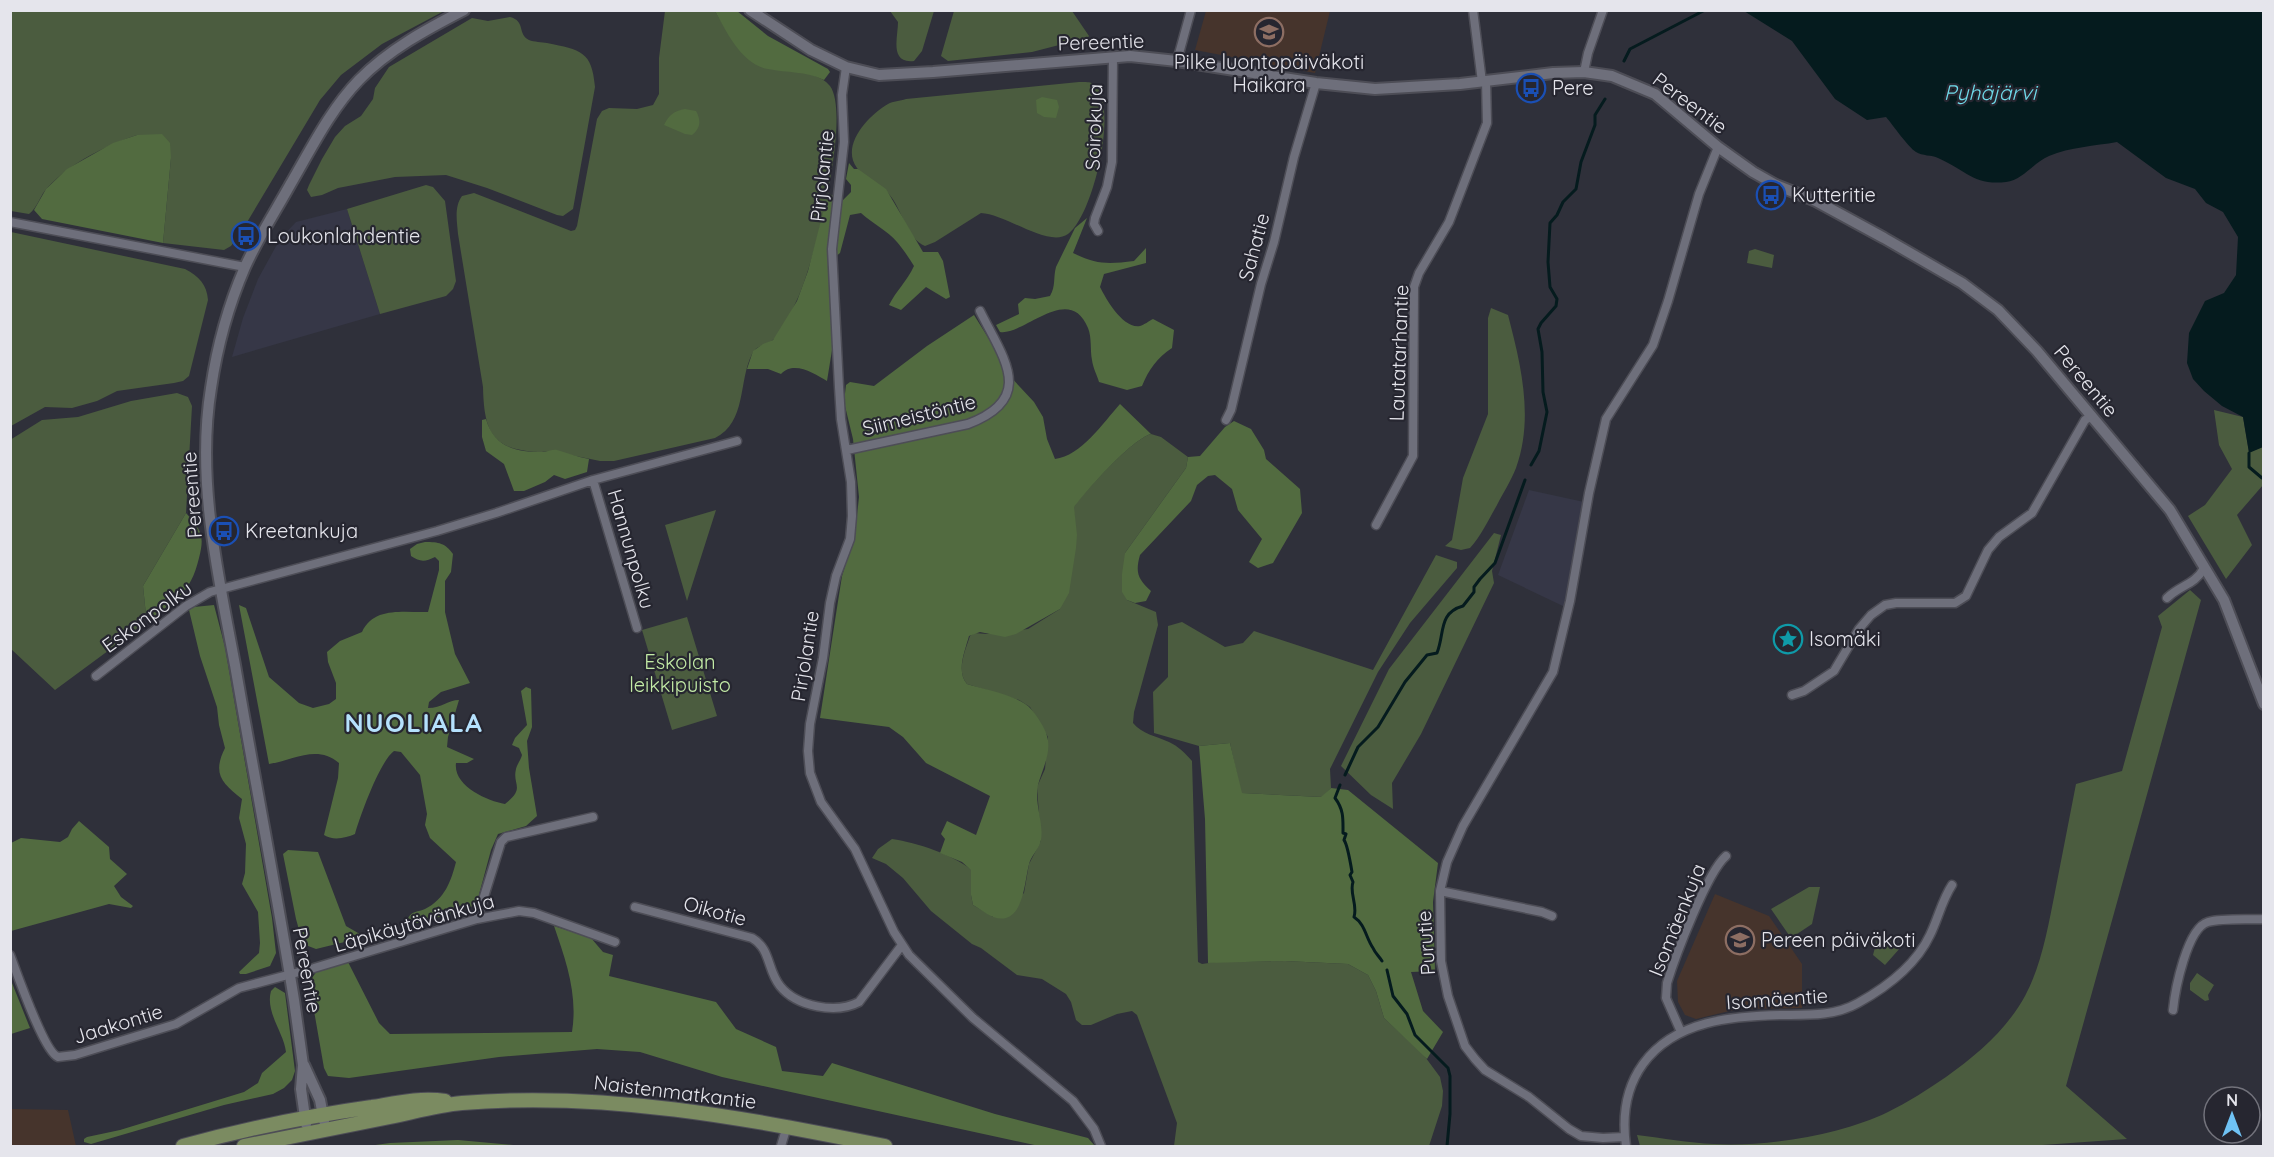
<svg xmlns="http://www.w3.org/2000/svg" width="2274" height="1157" viewBox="0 0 2274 1157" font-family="Quicksand,sans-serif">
  <rect width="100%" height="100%" fill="#2f303a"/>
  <!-- built -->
  <path fill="#363747" d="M347,209L380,314L232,357L243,318L258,279L280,239L296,222Z
    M1529,490L1584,502L1565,607L1498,575Z"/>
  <!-- education -->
  <path fill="#46342c" d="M1206,11H1330L1315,73L1195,50Z
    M1715,894L1769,916L1802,964V1008L1738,1009L1696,1019L1685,1015L1678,1002L1677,981Z
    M11,1109L68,1110L76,1146H11Z"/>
  <!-- green -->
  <path fill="#4b5c3f" d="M11,11H444L382,44L341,75L320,100L240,234L231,246L224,250L163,243L171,158L137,135C105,146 72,162 48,187C40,195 38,207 29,214L11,211Z
    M665,11H715L725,28L793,71C806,73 821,75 830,86C852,116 813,270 795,304C790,315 783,330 774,339C767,345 756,345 752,354C738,382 747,422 715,438L614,461H600L561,453C554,449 547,452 538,452C491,450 484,430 483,387L458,234C457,221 454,207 462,196L474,193L571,231L575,230L577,226L597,119L602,111L609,108L637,109L653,105L659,94V58Z
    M890,11H934L922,51L914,61C889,64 898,37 898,22Z
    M954,11H1072L1089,36L1082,44H1063L1032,52L948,61L941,56Z
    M510,17C526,21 517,34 529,40C534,42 542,42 547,43C581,50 592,51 595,87L573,209L563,216L557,215L487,188L446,175L395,177L338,188L322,195L311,197L307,190L309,185L322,159L335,137L345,126L361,116L373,99L375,88L389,67L472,18L488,21Z
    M1079,82C1085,82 1092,81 1096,86C1118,109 1093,216 1068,234C1048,248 1006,214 981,213L935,242L925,246C908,239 902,212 892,198C881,182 867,181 857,168C840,145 869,115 888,104C893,101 900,101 906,99Z
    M426,185L433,187L445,201L456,281L453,289L446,296L380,314L347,209Z
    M11,232L185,269C199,276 207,285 208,300L189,376L183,381L174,383L117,391L97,401L72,408L45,407L11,426Z
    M1755,249L1774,255L1772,268L1747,263L1749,251Z
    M1491,308L1508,315C1521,365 1534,418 1516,468C1511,481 1503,493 1497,505C1489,519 1481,536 1470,548L1461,550L1445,546L1452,540L1463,478L1488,414V318Z
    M177,393L188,397L192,406L186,513L143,586L146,615L135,631L55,690L11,649L10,440L42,420L78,417L131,401Z
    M2214,410L2243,417L2249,452L2263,447V485L2237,515L2252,545L2226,579L2188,516L2205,505L2232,469L2219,445Z
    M1151,434L1161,437L1188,457L1186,468L1125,553L1127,600L1156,612L1158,625L1134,712L1133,723C1142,734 1156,736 1169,742C1178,746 1185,753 1192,761L1198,962L1202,964L1216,962L1285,961L1348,964L1368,975L1376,991L1384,1018L1423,1054L1440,1077L1443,1091L1442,1106L1429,1146H1174L1177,1123L1137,1015L1132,1011L1117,1014L1091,1025H1082L1076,1020L1071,1002L1066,994L1042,979L1017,975L981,948L972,944L931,911L903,878L886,864L872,858L878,849L892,839C918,843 951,854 972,870L971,895L973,905L993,917L1024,893L1029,864L1041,841L1037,787L1045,769L1048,737L1030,707L1019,700L967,684C956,671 965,651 970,636L974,633L987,634L1028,629L1060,609L1075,520L1073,507C1087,490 1132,439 1151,434Z
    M716,510L687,601L665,525Z
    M1494,533L1501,535L1492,571L1494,583L1421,734L1392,783L1393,809L1371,795L1341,766L1389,669Z
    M1436,555L1457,562V568L1410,623L1378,672L1330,769L1331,788L1322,797L1241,793L1230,743L1199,746L1154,733L1153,692L1168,677V626L1182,622L1225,647L1243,643L1254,631L1373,670Z
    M2190,590L2201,600L2066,1086L2127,1139L2029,1146H1640L1637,1135C1663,1138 1688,1143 1714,1144C1766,1147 1841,1135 1888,1112C1908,1102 1927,1090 1946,1077C1977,1055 2007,1029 2025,996C2042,964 2048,927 2055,892C2062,856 2069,820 2076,784L2122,771L2162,627L2158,616Z
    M687,617L717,716L672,730L642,630Z
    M1809,887H1820L1812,924L1791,938L1771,909Z
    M1886,935L1901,947L1885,965L1873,955L1877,940Z
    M2197,973L2214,985L2208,995L2209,1000L2205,1001L2190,990V983Z"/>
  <!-- forest -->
  <path fill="#526b40" d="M715,11H737L768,36L828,69L830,72L824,80C805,71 788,73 768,69C742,65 726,31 715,11Z
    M1042,97L1057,100L1059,107L1056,118L1044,117L1037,113L1036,100Z
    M685,109L696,111C701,120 701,128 692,135L685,134L664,125C669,115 674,111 685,109Z
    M162,134L170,143L171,158L163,243L42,219L34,210L46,189L67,169L113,143L137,135Z
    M849,163L854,169H858L886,189L923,252H938L943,261L950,297L946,299L926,287L901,310L889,305C896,291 907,281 914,266C909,258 903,249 897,242C888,231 872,223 861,213L850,215L840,253L828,263L833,344L827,381C815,374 794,360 781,374L768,369H747L753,351L763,344L773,340L797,301L808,271L828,193L842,201L851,192V185L846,179Z
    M1087,218L1073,253C1097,265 1109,264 1134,261L1146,248V263L1104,274L1100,287C1106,299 1123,329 1140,326C1144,325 1149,321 1153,319L1174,330L1172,348C1157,358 1149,369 1142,386L1127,390L1099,382C1097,375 1093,368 1092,360C1090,350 1092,338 1088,328C1069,282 1024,336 1000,332L996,325L1019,314L1018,304L1025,298L1035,299L1050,296C1056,286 1053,278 1056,267L1075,228Z
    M974,315L994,347L1006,372L1034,402L1043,417L1047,439L1055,459C1081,456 1103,423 1120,404L1151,434C1132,439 1087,490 1074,507L1077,535L1076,548L1069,593L1060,609L1016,634L1005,637L980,632L969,636C965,651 956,671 967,684C983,689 1021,696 1031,709C1037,716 1045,728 1047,736C1052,752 1042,770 1038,785C1034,803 1044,823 1041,840C1040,847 1033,854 1030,861C1025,875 1025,913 1006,918C994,921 983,911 973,905L971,895V870L962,862L940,853L945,839L941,834L947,821L976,835L990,796L926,763L903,737L889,727L820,718L836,614L842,576L855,534L859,497L853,439L844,402L846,385L850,382L874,386L927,346Z
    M486,419C494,447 515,452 543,452C547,452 553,449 557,450C568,453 578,457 589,459L587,472L565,479L554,475L545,482L524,491H514L504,464L486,451L482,437V420Z
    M1234,421L1251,429L1264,450L1266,459L1300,489L1302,513L1273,563L1258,568L1249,562L1262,539L1238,510L1232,489L1215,475L1208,476L1197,485L1191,501L1140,555C1135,573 1138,579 1151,591L1146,601L1135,603L1127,600L1122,592V574L1125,553L1186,468L1188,457L1200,456L1225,427Z
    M186,513C201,530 205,535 199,558C190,595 176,599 148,621L146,615L143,586Z
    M425,542C439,542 445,543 453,554L451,572L445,581V612L455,654L470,683L441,692L429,702L428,708C442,708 448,700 459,700L448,737L447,747L474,759L467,763H456C453,786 487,801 505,804C526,788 512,785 516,769C517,764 521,760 522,755L519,748L512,745L515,738L527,725L521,691L526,687L531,689L532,727L527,741L529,768L537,816L526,826L498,834L491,850L477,902L473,906L420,923H410L408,918C412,911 418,912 425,909C445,899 451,881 456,862L430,838L425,825L427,814L420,775L401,752L394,751C380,761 360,816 355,834C346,838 333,841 324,835L338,778L339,763C317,744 294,760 269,764L239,605L246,608L269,677L299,703L313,708L329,704L336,699V683L328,662L327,652L340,641L362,632C374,606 405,613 428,612L439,570V561L435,557C425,562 420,562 411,556L410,549L417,544Z
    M214,605L225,647L272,918L276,953L270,966L246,974H240L239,972L259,953L260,943L258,912L242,884L245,873L246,844L239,818L242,799C222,783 212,774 225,748L219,725L217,707L200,656L189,610L194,607Z
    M1230,743L1242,793L1321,797L1331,788L1348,790L1438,863L1433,902L1435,971L1411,972L1423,1011L1443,1032L1427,1059L1384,1018L1376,991L1368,975L1348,964L1285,961L1208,963L1205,819L1199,746Z
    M79,821L109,847L110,859L127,874L114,886L121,897L133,906L131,908L109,904L11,931V843L21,838L60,842L68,837L72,829Z
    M288,850L318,852L346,926L365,937L316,949L303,944L296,919L283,854Z
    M554,926L591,938L603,952L613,955L609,976L716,1002L736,1029L776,1047L782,1071L823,1076L832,1063L995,1114L1088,1138L1095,1146H1039L722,1077L640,1052L597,1049L499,1057L349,1078L328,1076L324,1068L309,982L317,971L348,962L379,1023L390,1034L572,1032C578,994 566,961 554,926Z
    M10,978L30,1028L11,1034H10Z
    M275,987L285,993L295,1071L292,1080L284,1088L273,1094L224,1105L91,1144L84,1142V1139L87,1137L120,1130L244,1092L258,1083L262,1073L286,1052C284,1033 265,1012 271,991Z
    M458,1140L524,1146H368L390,1143Z"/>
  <!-- water -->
  <path fill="#051b1e" d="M1744,11H2263V447L2249,453L2243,417L2222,406L2204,391L2193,379L2187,363L2189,333L2205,301L2224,293L2236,275L2238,237L2223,212L2206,203L2195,189L2166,178L2117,142C2095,146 2070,147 2049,156C2034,162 2023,180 2006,182C1974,186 1964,169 1938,158C1932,155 1922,156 1916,152C1908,147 1893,125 1886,117L1867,120L1835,99L1792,41Z"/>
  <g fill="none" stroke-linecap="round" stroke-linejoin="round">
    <!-- stream -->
    <path stroke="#051b1e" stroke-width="3" d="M1624,61L1630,49L1705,10
      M2249,453V467L2262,478
      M1531,465L1539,451L1547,412L1543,392L1542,352L1538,329L1541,323L1556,306L1557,299L1550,287L1548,262L1550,223L1557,215L1563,202L1576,189L1581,162L1595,125V115L1605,99
      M1345,775L1358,747L1378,727L1405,682L1427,655L1437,653C1445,633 1438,613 1463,606L1474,592V587L1480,579L1495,563L1525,480
      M1340,785L1335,798C1344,810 1343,819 1343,833L1346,834L1344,840C1347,844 1351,866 1352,872L1350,875L1353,882C1349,893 1358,905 1354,917C1365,924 1366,938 1373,948C1375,953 1379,956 1382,961
      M1387,970L1393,996L1407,1014L1415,1035L1448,1068L1450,1076V1114L1447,1146"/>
    <!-- minor casing -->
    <g stroke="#4d4d56" stroke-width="11">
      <path id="minor" d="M1473,10L1482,82
        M1177,61L1191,10
        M846,67L842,95L844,142L832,249L839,387L841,419L851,482L852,516L850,539L836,576L830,603L823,658L810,724L808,751L810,773L821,802L855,849L894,932L909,955L973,1018L1073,1101L1094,1129L1101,1146
        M1584,72L1588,53L1603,10
        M10,222L245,267
        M1098,231L1094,224L1095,218L1107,187L1112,162L1113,57
        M1226,420L1231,410L1261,284L1274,242L1294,157L1316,83
        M847,450L968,424C1037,398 1003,358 980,311
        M593,480L637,628
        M1376,525L1413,456L1414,287L1419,273L1449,222L1487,123L1486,81
        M2167,598C2180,585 2195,585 2204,568
        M96,676L186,606L210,592L437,531L496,513L593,480L737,441
        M1792,695L1804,691L1834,671L1859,629L1871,615L1885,605L1896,603H1955L1966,596L1988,550L1999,537L2032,513L2085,420L2092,416
        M1440,891L1542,912L1552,916
        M635,907L752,938C771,949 767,970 780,986C797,1007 836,1014 859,1002L902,945
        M477,919L501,842L506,837L593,817
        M10,955C17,973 44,1052 58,1057L75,1055L176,1024L239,988L314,968L477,919L519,911L534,913L615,942
        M2173,1010C2175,990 2187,928 2208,922C2223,918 2247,920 2264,919
        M1681,1032L1666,998L1667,983C1675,957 1707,872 1726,856
        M1624,1137L1603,1138L1581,1136L1569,1129L1529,1097L1485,1070L1475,1059L1465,1046L1448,996L1441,961L1440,891L1447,862L1463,826L1553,672L1570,601L1589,493L1606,419L1653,345L1668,301L1699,194L1718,147
        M781,1146L787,1126
        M1626,1146C1622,1117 1625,1089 1643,1064C1675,1020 1733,1016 1783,1015C1809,1015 1835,1016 1858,1003C1887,987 1916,965 1930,935C1938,919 1942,900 1952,885"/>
    </g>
    <!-- tertiary casing -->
    <g stroke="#4d4d56" stroke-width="14">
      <path id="tertiary" d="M750,10L811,50L846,67L879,75L933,72L1130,56L1177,61L1316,83L1375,89L1460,84L1553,73L1584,72L1612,76L1655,94L1718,147L1753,172L1776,185L1816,201L1884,238L1962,283L1998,310L2037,351L2170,510L2224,600L2264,704
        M304,1065L320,1100L324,1121
        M306,1124L301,1089L303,1065L294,1000C276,888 254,776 235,665C218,574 196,480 211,388C217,347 229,304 245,267C258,238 275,212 290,185C311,149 330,110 359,80C388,50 427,29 464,10"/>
    </g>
    <!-- primary casing -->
    <g stroke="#4d4d56" stroke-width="16">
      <path id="primary" d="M183,1146C245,1129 308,1116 372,1107C396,1103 421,1097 445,1101
        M244,1146C292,1136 341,1127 390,1117C414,1112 438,1105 462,1103C605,1091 745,1118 885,1146"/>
    </g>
    <!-- minor -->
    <use href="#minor" stroke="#6e6f7b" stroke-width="8"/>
    <!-- tertiary -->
    <use href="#tertiary" stroke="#6e6f7b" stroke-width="10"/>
    <!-- primary -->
    <use href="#primary" stroke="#7b8b61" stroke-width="14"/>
  </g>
  <!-- icons -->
  <defs>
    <g id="school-ring" transform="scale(1.5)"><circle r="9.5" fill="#262630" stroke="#8d6e63" stroke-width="1.5"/><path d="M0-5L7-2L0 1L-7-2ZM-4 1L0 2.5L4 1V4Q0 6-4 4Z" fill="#8d6e63"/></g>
    <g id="bus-ring" transform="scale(1.5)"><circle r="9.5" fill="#262630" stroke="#1a4fb4" stroke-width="1.5"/><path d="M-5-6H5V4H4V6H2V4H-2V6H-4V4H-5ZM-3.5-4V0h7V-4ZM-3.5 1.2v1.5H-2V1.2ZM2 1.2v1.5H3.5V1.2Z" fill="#1a4fb4"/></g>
    <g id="sight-ring" transform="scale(1.5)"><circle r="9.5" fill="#262630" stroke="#0f9aa8" stroke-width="1.5"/><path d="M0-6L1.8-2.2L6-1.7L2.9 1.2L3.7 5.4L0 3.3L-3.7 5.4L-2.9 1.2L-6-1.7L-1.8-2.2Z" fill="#0f9aa8"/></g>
  </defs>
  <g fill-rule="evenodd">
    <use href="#school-ring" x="1269" y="32"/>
    <use href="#bus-ring" x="1531" y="88"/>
    <use href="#bus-ring" x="1771" y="195"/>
    <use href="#bus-ring" x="246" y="236"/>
    <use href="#bus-ring" x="224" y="531"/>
    <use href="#sight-ring" x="1788" y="639"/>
    <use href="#school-ring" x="1740" y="940"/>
  </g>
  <g text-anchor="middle" stroke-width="4.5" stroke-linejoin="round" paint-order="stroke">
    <!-- street labels -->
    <g font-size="20" fill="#e5e5ec" stroke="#262630">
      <text transform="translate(1101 42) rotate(-2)" y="7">Pereentie</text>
      <text transform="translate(1690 103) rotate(37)" y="7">Pereentie</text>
      <text transform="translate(1094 127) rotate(-88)" y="7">Soirokuja</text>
      <text transform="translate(822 176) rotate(-84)" y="7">Pirjolantie</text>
      <text transform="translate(1254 247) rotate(-75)" y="7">Sahatie</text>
      <text transform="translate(1399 353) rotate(-88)" y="7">Lautatarhantie</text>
      <text transform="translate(2086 381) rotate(50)" y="7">Pereentie</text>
      <text transform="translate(919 415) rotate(-14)" y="7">Siimeistöntie</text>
      <text transform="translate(192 495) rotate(-94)" y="7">Pereentie</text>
      <text transform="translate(631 549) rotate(74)" y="7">Hannunpolku</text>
      <text transform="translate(147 617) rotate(-36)" y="7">Eskonpolku</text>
      <text transform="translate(805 656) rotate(-81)" y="7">Pirjolantie</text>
      <text transform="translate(715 911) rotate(15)" y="7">Oikotie</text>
      <text transform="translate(1677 920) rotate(-68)" y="7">Isomäenkuja</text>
      <text transform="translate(414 923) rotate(-16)" y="7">Läpikäytävänkuja</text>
      <text transform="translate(1426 943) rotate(-94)" y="7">Purutie</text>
      <text transform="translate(307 970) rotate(80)" y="7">Pereentie</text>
      <text transform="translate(1777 999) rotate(-4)" y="7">Isomäentie</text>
      <text transform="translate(118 1024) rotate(-17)" y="7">Jaakontie</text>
      <text transform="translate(675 1092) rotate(7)" y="7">Naistenmatkantie</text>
    </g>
    <!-- poi labels -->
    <g font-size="20" fill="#e5e5ec" stroke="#262630" text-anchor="start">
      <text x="1269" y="69" text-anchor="middle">Pilke luontopäiväkoti<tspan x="1269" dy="23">Haikara</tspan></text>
      <text x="1552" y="95">Pere</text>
      <text x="1792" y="202">Kutteritie</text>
      <text x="267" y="243">Loukonlahdentie</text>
      <text x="245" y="538">Kreetankuja</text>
      <text x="1809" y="646">Isomäki</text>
      <text x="1761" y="947">Pereen päiväkoti</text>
    </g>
    <!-- park labels -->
    <g font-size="20" fill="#c3eba6" stroke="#262630">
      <text x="680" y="669">Eskolan<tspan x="680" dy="23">leikkipuisto</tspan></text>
    </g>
    <!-- water labels -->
    <g font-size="21" font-style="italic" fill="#6fdbea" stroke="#262630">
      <text x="1990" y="100">Pyhäjärvi</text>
    </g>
    <!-- district labels -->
    <g font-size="26" font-weight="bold" letter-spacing="1.5" fill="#b5e1fd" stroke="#262630">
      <text x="414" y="732">NUOLIALA</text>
    </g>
  </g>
  <!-- border -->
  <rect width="2274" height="1157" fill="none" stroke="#e5e5ec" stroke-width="24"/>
  <!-- north arrow -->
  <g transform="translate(2232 1115)"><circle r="28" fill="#262630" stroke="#72727b" stroke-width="1.5"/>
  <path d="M0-4.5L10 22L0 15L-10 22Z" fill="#6fc2f4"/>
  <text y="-9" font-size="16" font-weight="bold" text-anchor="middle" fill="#e5e5ec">N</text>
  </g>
</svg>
